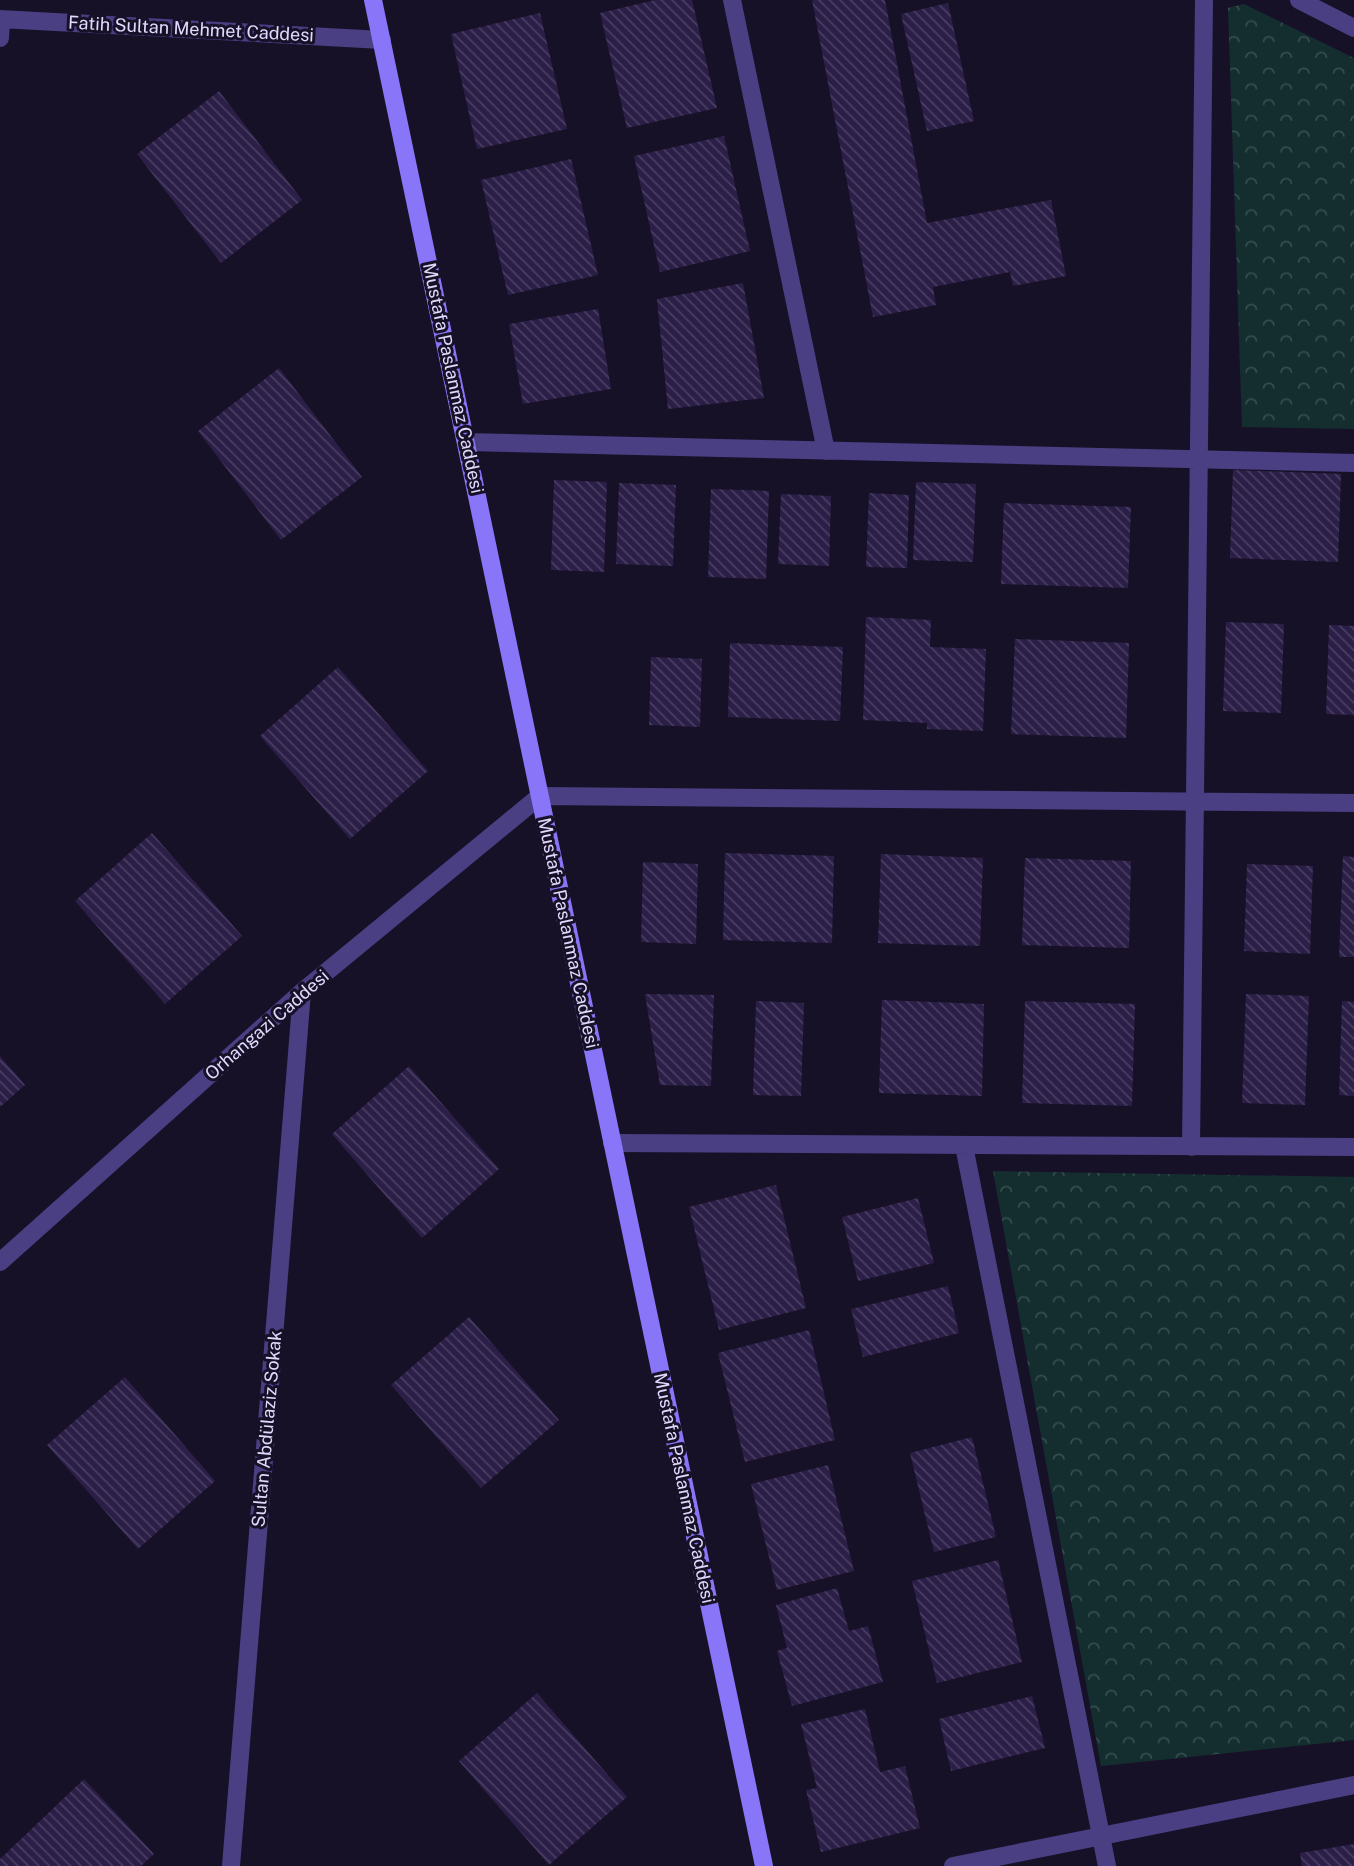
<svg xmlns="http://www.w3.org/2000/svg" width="1354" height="1866" viewBox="0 0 1354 1866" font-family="'Public Sans',sans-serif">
  <defs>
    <pattern id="park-crowns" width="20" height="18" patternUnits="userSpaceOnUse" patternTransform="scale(1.75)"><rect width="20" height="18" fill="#142e30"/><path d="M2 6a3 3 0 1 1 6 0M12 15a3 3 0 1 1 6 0" fill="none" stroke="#364c4f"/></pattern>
    <pattern id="building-back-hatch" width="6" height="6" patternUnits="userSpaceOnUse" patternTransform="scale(1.75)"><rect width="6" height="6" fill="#2b1e47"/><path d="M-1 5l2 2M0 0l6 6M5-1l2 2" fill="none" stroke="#493e62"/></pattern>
  </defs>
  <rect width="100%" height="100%" fill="#171127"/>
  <!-- park -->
  <path fill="url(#park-crowns)" d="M1244,4L1354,58V429L1242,427L1228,8Z
    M993,1171L1354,1177V1740L1101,1766Z"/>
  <!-- building -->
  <path fill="url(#building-back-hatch)" d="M655,0H692L717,108L627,128L600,13Z
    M812,0H885L927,223L1051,200L1066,276L1013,286L1010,272L933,287L936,305L873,317Z
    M948,3L974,121L927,131L901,14Z
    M540,13L567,129L477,149L451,34Z
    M219,91L302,200L221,263L137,154Z
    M724,136L750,251L660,272L634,156Z
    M571,159L598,275L508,295L481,180Z
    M743,283L764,398L668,409L657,299Z
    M598,309L611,389L523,404L509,324Z
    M279,368L362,477L281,540L198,431Z
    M1233,470L1341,474L1338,562L1230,558Z
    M554,480L607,482L604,572L551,570Z
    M916,482L976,484L973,562L913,560Z
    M619,483L676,485L673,566L616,564Z
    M711,489L769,491L766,579L708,577Z
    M869,493L909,495L907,568L866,567Z
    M781,494L831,496L829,566L778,564Z
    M1004,503L1131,507L1128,588L1001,584Z
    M866,617L931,620L930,647L986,649L983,731L927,729V723L863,720Z
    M1226,622L1284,624L1281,713L1223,711Z
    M1329,625L1354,626V715L1326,714Z
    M1015,639L1129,643L1126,738L1011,734Z
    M730,643L843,647L840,721L728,717Z
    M651,657L702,659L700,727L649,725Z
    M338,667L428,771L350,839L260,736Z
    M152,833L242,936L165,1004L75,901Z
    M725,853L834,856L832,943L723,940Z
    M881,854L983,858L980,946L878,943Z
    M1343,856L1354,857V957H1339Z
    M1025,858L1131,861L1129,948L1022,945Z
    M643,862L698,864L696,944L641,942Z
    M1247,864L1313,866L1310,954L1244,951Z
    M645,994L714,995L711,1086L660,1085Z
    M1246,994L1309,996L1305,1105L1242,1103Z
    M882,1000L984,1004L982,1096L879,1093Z
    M756,1001L804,1003L801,1096L753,1095Z
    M1025,1001L1135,1004L1132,1106L1022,1103Z
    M1342,1001L1354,1002V1096L1339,1095Z
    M0,1056L25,1085L0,1107Z
    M409,1066L499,1169L422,1238L332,1134Z
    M776,1185L806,1308L719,1330L689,1207Z
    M918,1198L934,1263L858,1281L842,1217Z
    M948,1286L959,1333L863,1357L851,1309Z
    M469,1317L559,1420L481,1488L391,1385Z
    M809,1330L835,1440L745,1462L718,1353Z
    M125,1377L215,1481L138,1549L47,1445Z
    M972,1437L996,1537L934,1552L910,1453Z
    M828,1465L854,1571L777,1590L751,1484Z
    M998,1560L1022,1662L937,1683L912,1581Z
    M837,1588L849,1631L868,1626L883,1682L792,1706L777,1651L787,1648L776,1605Z
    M537,1693L627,1797L549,1865L459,1761Z
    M1032,1696L1045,1748L951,1771L939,1719Z
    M865,1709L880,1772L905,1766L920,1828L821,1852L806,1790L817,1788L801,1724Z
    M84,1779L154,1854L141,1866H0V1859Z
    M1354,1844V1866H1302L1300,1853Z"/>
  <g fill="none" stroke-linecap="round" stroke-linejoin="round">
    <!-- street -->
    <path stroke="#4a3f83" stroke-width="18" d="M732,0L826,451
      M1299,0L1354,28
      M0,19L382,40
      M0,38L1,19
      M466,442L1354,463
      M612,1143L1354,1147
      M964,1146L1107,1866
      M1191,1147L1204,0
      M0,1262L302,992L540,796L1354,803
      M231,1866L302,992
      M953,1866L1354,1785"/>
    <!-- secondary -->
    <path stroke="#8875f7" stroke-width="18" d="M373,0L764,1866"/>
  </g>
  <g text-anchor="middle" stroke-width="6" stroke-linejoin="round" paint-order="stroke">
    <!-- street labels -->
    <g font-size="18" fill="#e1d9fd" stroke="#171127">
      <text transform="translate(191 29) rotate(3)" y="6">Fatih Sultan Mehmet Caddesi</text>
      <text transform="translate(453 378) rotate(78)" y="6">Mustafa Paslanmaz Caddesi</text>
      <text transform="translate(568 933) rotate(78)" y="6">Mustafa Paslanmaz Caddesi</text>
      <text transform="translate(267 1025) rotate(-41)" y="6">Orhangazi Caddesi</text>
      <text transform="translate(267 1429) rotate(-85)" y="6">Sultan Abdülaziz Sokak</text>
      <text transform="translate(684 1488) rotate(78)" y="6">Mustafa Paslanmaz Caddesi</text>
    </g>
  </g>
</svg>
